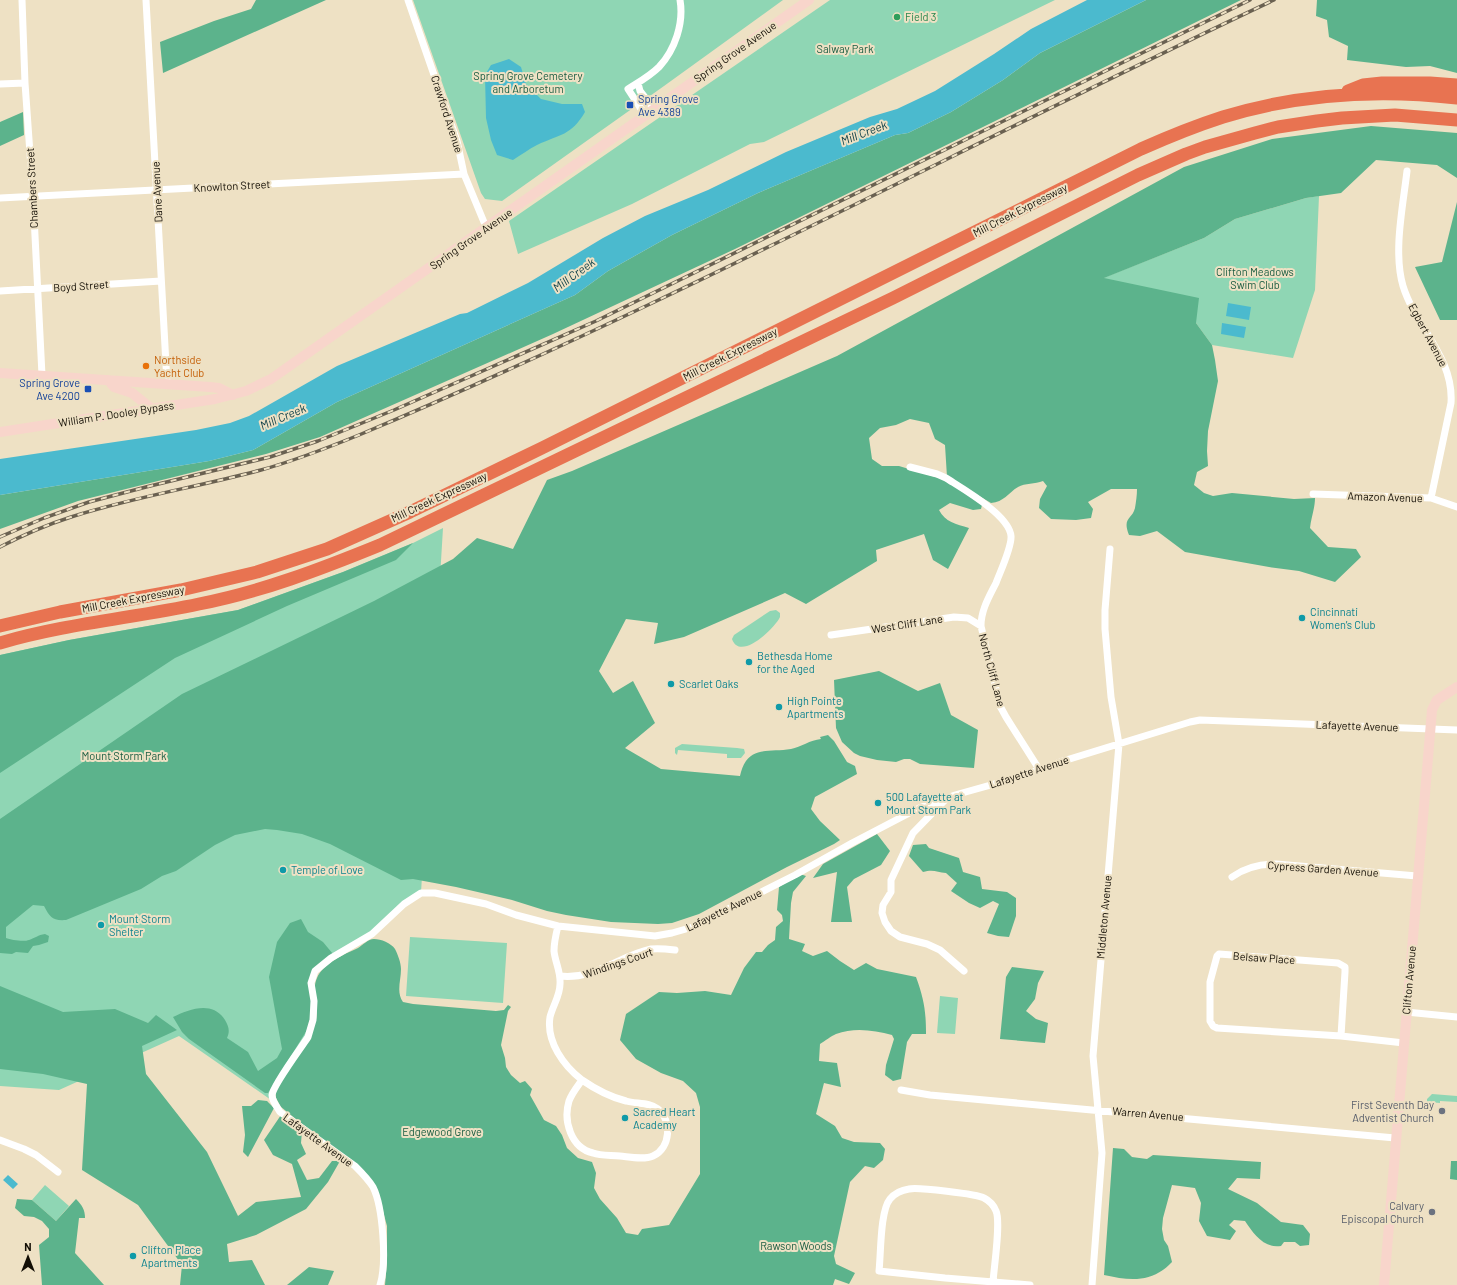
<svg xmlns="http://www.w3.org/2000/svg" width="1457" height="1285" viewBox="0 0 1457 1285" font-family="Barlow,sans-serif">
  <rect width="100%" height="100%" fill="#eee1c4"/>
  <!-- green -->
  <path fill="#8fd6b4" d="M413,0H783L664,86L502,201L485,199L481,193Z
    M830,0H1055L764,142L750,144L632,204L518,254L509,221Z
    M1319,196L1315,290L1293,358L1212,345L1196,323L1103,278L1204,238L1235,219L1306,198Z
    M443,528L421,893L372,934L315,971L311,1029L278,1083L274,1102L179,1036L59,1090L0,1086V655L69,640L238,610L343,572L413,543Z
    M776,610L780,613V617C775,628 740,662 732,639L734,635L770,611Z
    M682,744L737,748L744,749L745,753L741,758H727V754L678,750L677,755L675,753V748Z
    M410,937L507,943L503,1003L406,996Z
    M940,996L958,998L955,1034L937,1033Z
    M1432,1094L1457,1096V1102L1440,1101V1103L1428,1102L1427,1106V1099Z
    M45,1185L69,1206L56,1221L32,1200Z"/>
  <!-- forest -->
  <path fill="#5cb38c" d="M256,0H326L163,73L160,42L214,21L251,9Z
    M1146,0H1241L735,249L553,334L320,437L266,454L78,501L0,529V495L209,461L253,450L337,402L575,295L608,271L672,235L758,193L895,135L908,133L951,112L1003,80L1040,53Z
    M1317,0H1457V73L1430,66L1406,67L1347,60L1348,46L1329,37L1327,20L1316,16Z
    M23,112L24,135L0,146V122Z
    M1371,126L1457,133V178L1437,165L1376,160L1341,193L1306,198L1235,219L1204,238L1104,278L1199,298L1196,323L1212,345L1215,360L1218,381L1208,431L1207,451L1208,466L1197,472L1194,485L1204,493L1213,496L1232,493L1294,499L1315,498C1315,508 1311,518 1310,528L1328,547L1356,549L1361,557L1335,582L1299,571L1269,567L1185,552L1157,531L1140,536L1129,535C1122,517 1132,520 1135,508C1136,502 1137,495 1137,489H1111L1088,502L1093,509L1091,518L1076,520L1051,519L1039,508L1040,499L1047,486L1043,481C1035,484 1025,483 1018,487C1008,493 1004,502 991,503L947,477L945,445L935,439L929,423L910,419L896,425L880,428L869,438L872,459L882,466H899L942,479L950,483L982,505L981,509L973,510L950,503L939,510C945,522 956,524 969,528L948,569L933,560L924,534L876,550L877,561L806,604L785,593L684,637L654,644L658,623L626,619L599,671L613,693L633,681L655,723L625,748L661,769L740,776C747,744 768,753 791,749C801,747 810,740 821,739L820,737L828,735L834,741L847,762L855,766L857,774L815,797L811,809L820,821L840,840L834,844L787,867L699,914L672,923L658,924L611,922L566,915L547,911L512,900L456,887L413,879L401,880L330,844L302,834L277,830L265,829L235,835L215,845L176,871L162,876L141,889L66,920C52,921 50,917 44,906L33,905L6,927V938C11,940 24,942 29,940C35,938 38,935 45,934L49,936L48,942L39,945L33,946L28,953L16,952L12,954L0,953V819L182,694L374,601L453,559L477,538L513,549L547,480L572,471L837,356L1184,167L1272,139Z
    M1457,202V320H1440L1415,267L1442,262Z
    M413,543L396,560L287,606L175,658L0,773V655L69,640L238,610L343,572Z
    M879,671L918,691L940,683L951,715L978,730L974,768L920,764L910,759H904L896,762L877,760L860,756L854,753L842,742L836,728L834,680Z
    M877,834L890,851L881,865L854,879L847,887L852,922H831L837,872L813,878L823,864Z
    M926,844L929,848L959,858L963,872L980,877L982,889L1007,892L1016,898V916L1009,937L998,936L987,933L999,904L993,901L980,908L969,903L951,891L957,883L946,873C937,872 933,869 923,872L909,856L913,845Z
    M800,874L806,876L793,892L791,903L789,939L805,944L802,951L813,956L827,951L840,961L854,970L866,963L877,969L916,977C924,999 926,1011 926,1034H912L907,1042L901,1079L893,1081L885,1075L886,1065L894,1039L892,1035C874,1030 854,1027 836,1034C831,1036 825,1041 820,1044L819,1061L837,1063L841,1087L824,1083L816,1114L835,1126L842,1138L854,1142L880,1143L885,1149L883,1160L874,1168L865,1166L850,1182L834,1256L836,1264L855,1273L849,1284L835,1279L833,1285H385L387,1262V1226L377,1189L307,1128L281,1107L276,1098V1091L316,1020C319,1006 311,991 317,978C323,963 345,954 358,948C363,945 368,939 374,939C381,939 391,943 395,949C398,955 401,963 401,969C401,981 396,992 403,1002L413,1004L496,1011L504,1010L508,1005L511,1007L508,1011L501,1045L505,1058L506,1067L511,1075L520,1083L525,1081L532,1089L530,1095L544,1120L556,1126L562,1135L567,1148L578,1158L592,1162L596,1173L594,1188L600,1199L617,1218L626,1233L638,1235L642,1229L669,1225L700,1174V1107L696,1093L683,1081L661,1073L636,1059L620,1040L626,1014L659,992L677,993L705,991L731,995L744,968L756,952H762L768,945L775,940L776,927L783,921L782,915L777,910L779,887Z
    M301,919L308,932L323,942L333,954L313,971L312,1013L307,1030L268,1093H265L189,1039L182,1032L173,1017C189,1009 213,1000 225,1020C229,1027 230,1031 227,1038L248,1052L258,1071L277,1058L282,1049L269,977L277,942L290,923Z
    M1012,967L1044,971L1038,983L1035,999L1026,1011L1036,1019L1048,1023L1045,1043L1000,1039L1006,977Z
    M0,986L63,1012L115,1009L148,1023L156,1015L177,1030L142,1046L146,1074L207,1152L238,1216L256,1202L301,1197L292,1164L273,1155L264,1140L281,1115L302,1131L301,1143L306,1154L297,1160L307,1180L319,1178L332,1161H340L328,1182L306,1209L256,1235L227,1244L229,1262L252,1260L265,1285H267H180L182,1265L138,1205L82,1170L87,1084L43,1074L0,1069Z
    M258,1100L267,1101L274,1108L248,1157L243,1152L245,1135L242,1106H251Z
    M1113,1148L1124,1149L1132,1157L1147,1159L1153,1155L1261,1162L1260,1179L1237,1178L1228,1189L1257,1203L1281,1222L1303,1225L1310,1234L1309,1245L1300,1246L1295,1242H1284L1281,1246C1264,1249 1253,1233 1245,1221L1234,1220L1229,1225L1236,1231L1230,1240L1207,1236L1199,1221L1201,1203L1195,1188L1172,1185L1163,1218L1162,1229L1164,1240L1168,1246L1172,1262C1152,1283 1131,1281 1104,1275Z
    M1451,1161H1457V1180L1450,1179Z
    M17,1199L32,1200L56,1221L76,1199C82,1205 85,1210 85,1218H79L75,1253L104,1285H42L39,1245L49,1237V1229L42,1221L34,1217L24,1216L15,1208Z
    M309,1267L334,1271L328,1285H287Z"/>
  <!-- water -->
  <path fill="#4bbace" d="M1087,0H1146L1040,53L1003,80L951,112L908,133L895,135L758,193L672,235L608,271L575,295L337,402L253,450L209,461L0,495V459L196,430L230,423L249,416L337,366L460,314L467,313L528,283L603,238L645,216L708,190L786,152L870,117L897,109L935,91L994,54L1031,29Z
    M509,59L521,67L526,84L541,99L562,104H582L585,112C571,136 560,134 537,145C529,149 521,155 513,160L497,155L491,140L486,118L485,75L491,65Z
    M1228,303L1251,307L1249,320L1226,316Z
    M1222,323L1246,327L1244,338L1221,334Z
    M8,1175L18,1184L13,1189L3,1180Z"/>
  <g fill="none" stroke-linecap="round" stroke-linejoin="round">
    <!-- street -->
    <path stroke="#fff" stroke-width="7" d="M22,0L25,83L33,196L42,375
      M146,0L167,383
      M408,0L457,141L464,174L486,227
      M638,83L640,91L654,109
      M0,84L25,83
      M645,115L628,89C639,82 650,76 659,67C675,50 684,23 680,0
      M1407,171C1403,206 1393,252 1403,286C1416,328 1454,357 1451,403L1431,498
      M0,198L464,174
      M0,291L161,281
      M910,467L937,474L946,478C963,489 1009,515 1011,536C1012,547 1000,572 996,583C989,597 981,610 981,626L1000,706L1006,717L1039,769
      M1313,494L1431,498L1457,507
      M831,635L954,617L968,618L981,626
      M946,799L913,833L891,880V892L883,905L882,913L885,922L891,931L900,937L927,944L940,950L964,971
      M1232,877C1246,867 1260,864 1276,864L1417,876
      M558,926C556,934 554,943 554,951C555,962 561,972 560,984C560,996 553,1005 550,1017C546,1042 564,1066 582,1080
      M1219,954L1338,963L1345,967V972L1341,1036L1217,1028L1213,1026L1210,1021V982L1217,956Z
      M560,976C594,980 619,956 651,949C659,948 667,949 675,950
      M1406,1012L1457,1017
      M1341,1036L1404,1043
      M582,1080C595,1089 610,1097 626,1101C636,1104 650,1102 658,1109C672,1120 671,1148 653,1156C644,1160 630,1157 620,1156C611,1155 601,1156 593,1153C571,1148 563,1121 569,1101C572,1093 577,1087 582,1080Z
      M901,1090L930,1095L1395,1138
      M0,1140L24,1149L36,1155L58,1172
      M993,1282C994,1267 1001,1222 996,1211C994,1206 990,1201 984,1198C977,1194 917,1187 909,1189C902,1190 895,1193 890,1199C880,1211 881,1254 879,1271L945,1278L1030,1285
      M380,1285C387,1264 383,1207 373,1187C368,1179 362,1173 355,1166L280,1112C277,1107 272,1101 272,1095C273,1085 301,1048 308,1037L313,1020L314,1001L311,983L315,971L331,958L372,934L404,904L421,893H435L486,904L516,915L558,926L655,936L672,933L693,927L724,911L795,875L852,843L919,808L955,795L1019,777L1063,761L1190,722L1200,720L1457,730
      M1092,1285L1102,1153L1093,1056L1119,744L1111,697L1105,629V610L1110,549"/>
    <!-- secondary -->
    <path stroke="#f8d5cb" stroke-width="10" d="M0,373L210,387L219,388L233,395
      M108,380L114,387L132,393L152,409
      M0,432L215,399L246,391L271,379L809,0
      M1384,1285L1432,710L1437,700L1457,687"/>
    <!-- highway -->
    <path stroke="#e87351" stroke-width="13" d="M1348,91L1363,85L1382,83H1430L1457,85
      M0,626L60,612L181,590L257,572L327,549L410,512L542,448L1141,149C1168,137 1195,126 1223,117C1298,94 1379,89 1457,98
      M0,643C65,624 133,618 199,604C261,592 321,569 380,545L893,298L1138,175L1186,154L1205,147L1255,133L1278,127L1317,121L1342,118L1395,115L1457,120"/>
    <!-- rail casing -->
    <g stroke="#6a6151" stroke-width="3.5">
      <path id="rail" d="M0,537L44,518L89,502L146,487L270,457L318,441L394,410L596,321L1250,0
        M0,547C23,535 46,525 71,517C133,497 198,487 261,470C294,461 327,448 359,435C671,304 968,144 1274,0"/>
    </g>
    <!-- rail -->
    <use href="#rail" stroke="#eee1c4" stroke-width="2" stroke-dasharray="6" stroke-linecap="butt"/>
  </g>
  <!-- markers -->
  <circle fill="#2e9e5b" stroke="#eee1c4" stroke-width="1.5" cx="897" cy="17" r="4"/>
  <g fill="#1a4fb4" stroke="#eee1c4" stroke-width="1.5">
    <rect x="626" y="101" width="8" height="8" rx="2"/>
    <rect x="84" y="385" width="8" height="8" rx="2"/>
  </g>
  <circle fill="#e8710a" stroke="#eee1c4" stroke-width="1.5" cx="146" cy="366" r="4"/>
  <g fill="#0f9aa8" stroke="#eee1c4" stroke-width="1.5">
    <circle cx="1302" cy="618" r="4"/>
    <circle cx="749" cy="662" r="4"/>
    <circle cx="671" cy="684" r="4"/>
    <circle cx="779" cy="707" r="4"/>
    <circle cx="878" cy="803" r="4"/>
    <circle cx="283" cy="870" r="4"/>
    <circle cx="101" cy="925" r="4"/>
    <circle cx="625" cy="1118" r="4"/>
    <circle cx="133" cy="1256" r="4"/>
  </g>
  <g fill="#6b7280" stroke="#eee1c4" stroke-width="1.5">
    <circle cx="1442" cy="1111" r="4"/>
    <circle cx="1432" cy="1212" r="4"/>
  </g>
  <g text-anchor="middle" stroke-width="4" stroke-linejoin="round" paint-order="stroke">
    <!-- leisure labels -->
    <g font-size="11" fill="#27864d" stroke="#eee1c4" text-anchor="start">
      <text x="905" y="21">Field 3</text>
    </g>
    <!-- park labels -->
    <g font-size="11" fill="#195c41" stroke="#eee1c4">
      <text x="845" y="53">Salway Park</text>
      <text x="528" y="80">Spring Grove Cemetery<tspan x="528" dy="13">and Arboretum</tspan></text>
      <text x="1255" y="276">Clifton Meadows<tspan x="1255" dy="13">Swim Club</tspan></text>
      <text x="124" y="760">Mount Storm Park</text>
      <text x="442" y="1136">Edgewood Grove</text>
      <text x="796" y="1250">Rawson Woods</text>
    </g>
    <!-- street labels -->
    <g font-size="11" fill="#130e05" stroke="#eee1c4">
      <text transform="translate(735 52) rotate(-35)" y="4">Spring Grove Avenue</text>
      <text transform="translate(447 114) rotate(72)" y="4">Crawford Avenue</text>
      <text transform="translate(232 186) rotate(-3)" y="4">Knowlton Street</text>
      <text transform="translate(32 188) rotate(-93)" y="4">Chambers Street</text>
      <text transform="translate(157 192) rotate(-93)" y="4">Dane Avenue</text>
      <text transform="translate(1020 210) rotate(-27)" y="4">Mill Creek Expressway</text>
      <text transform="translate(471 239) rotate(-35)" y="4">Spring Grove Avenue</text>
      <text transform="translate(81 286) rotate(-4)" y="4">Boyd Street</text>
      <text transform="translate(1428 335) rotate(62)" y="4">Egbert Avenue</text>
      <text transform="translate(730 354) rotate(-27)" y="4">Mill Creek Expressway</text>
      <text transform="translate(116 414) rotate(-9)" y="4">William P. Dooley Bypass</text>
      <text transform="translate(439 497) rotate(-25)" y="4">Mill Creek Expressway</text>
      <text transform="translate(1385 497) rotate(2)" y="4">Amazon Avenue</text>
      <text transform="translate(133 599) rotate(-11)" y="4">Mill Creek Expressway</text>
      <text transform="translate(907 624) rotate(-9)" y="4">West Cliff Lane</text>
      <text transform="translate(992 670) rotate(75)" y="4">North Cliff Lane</text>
      <text transform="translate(1357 726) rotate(2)" y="4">Lafayette Avenue</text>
      <text transform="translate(1029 772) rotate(-18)" y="4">Lafayette Avenue</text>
      <text transform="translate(1323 869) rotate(4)" y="4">Cypress Garden Avenue</text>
      <text transform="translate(724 910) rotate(-26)" y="4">Lafayette Avenue</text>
      <text transform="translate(1104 917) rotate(-85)" y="4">Middleton Avenue</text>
      <text transform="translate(1264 958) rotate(4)" y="4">Belsaw Place</text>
      <text transform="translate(618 963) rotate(-19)" y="4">Windings Court</text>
      <text transform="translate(1409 980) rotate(-85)" y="4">Clifton Avenue</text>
      <text transform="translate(1148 1114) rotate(5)" y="4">Warren Avenue</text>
      <text transform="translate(318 1140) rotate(36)" y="4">Lafayette Avenue</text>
    </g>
    <!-- transit labels -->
    <g font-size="11" fill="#164399" stroke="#eee1c4" text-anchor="start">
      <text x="638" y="103">Spring Grove<tspan x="638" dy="13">Ave 4389</tspan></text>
      <text x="80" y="387" text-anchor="end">Spring Grove<tspan x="80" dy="13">Ave 4200</tspan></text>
    </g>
    <!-- food labels -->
    <g font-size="11" fill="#c56008" stroke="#eee1c4" text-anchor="start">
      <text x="154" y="364">Northside<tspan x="154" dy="13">Yacht Club</tspan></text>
    </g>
    <!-- culture labels -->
    <g font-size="11" fill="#0d838f" stroke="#eee1c4" text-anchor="start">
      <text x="1310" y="616">Cincinnati<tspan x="1310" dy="13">Women’s Club</tspan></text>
      <text x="757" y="660">Bethesda Home<tspan x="757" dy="13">for the Aged</tspan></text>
      <text x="679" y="688">Scarlet Oaks</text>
      <text x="787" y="705">High Pointe<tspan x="787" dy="13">Apartments</tspan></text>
      <text x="886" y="801">500 Lafayette at<tspan x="886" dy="13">Mount Storm Park</tspan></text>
      <text x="291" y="874">Temple of Love</text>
      <text x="109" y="923">Mount Storm<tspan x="109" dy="13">Shelter</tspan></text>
      <text x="633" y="1116">Sacred Heart<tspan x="633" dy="13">Academy</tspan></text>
      <text x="141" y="1254">Clifton Place<tspan x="141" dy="13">Apartments</tspan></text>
    </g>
    <!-- worship labels -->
    <g font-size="11" fill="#5b616d" stroke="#eee1c4" text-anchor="end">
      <text x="1434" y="1109">First Seventh Day<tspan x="1434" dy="13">Adventist Church</tspan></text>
      <text x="1424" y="1210">Calvary<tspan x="1424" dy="13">Episcopal Church</tspan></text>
    </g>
    <!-- water labels -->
    <g font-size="12" font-style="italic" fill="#0a3d46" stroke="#eee1c4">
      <text transform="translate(864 133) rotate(-21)" y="4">Mill Creek</text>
      <text transform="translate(574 275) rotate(-36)" y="4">Mill Creek</text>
      <text transform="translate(283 417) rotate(-23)" y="4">Mill Creek</text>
    </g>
  </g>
  <!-- north arrow -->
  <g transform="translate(28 1257)" stroke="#eee1c4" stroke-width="3" paint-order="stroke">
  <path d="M0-3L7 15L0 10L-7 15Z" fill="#130e05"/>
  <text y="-6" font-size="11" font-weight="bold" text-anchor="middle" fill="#130e05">N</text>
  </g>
</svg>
